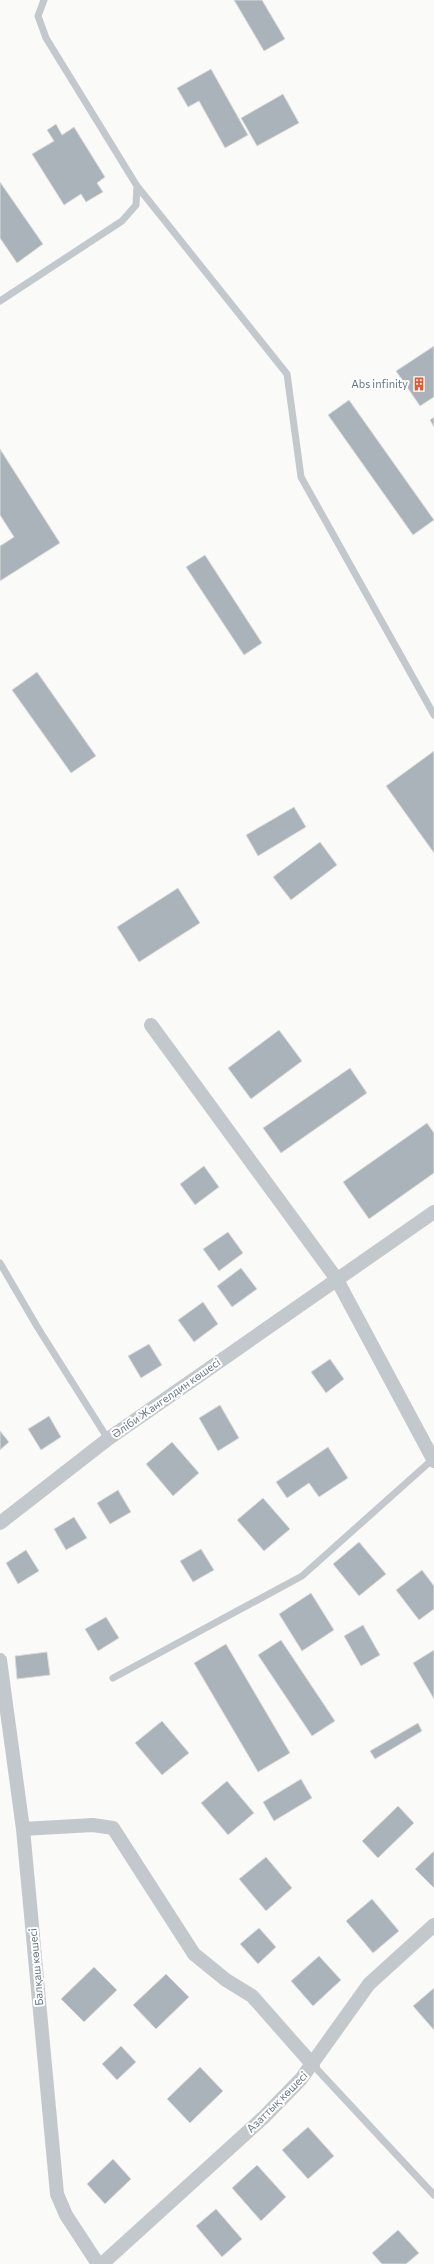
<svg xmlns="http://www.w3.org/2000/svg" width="434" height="2264" viewBox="0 0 434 2264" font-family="Commissioner,sans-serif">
  <rect width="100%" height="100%" fill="#fafaf8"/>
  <!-- building -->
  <path fill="#aab3b9" stroke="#dcdcda" d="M234,0H262L285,39L264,51Z
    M211,69L248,135L225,148L199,101L188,107L177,88Z
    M283,94L299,123L257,146L241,118Z
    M56,124L62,135L74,127L105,177L97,183L103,192L86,202L81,194L64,205L32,154L54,141L47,130Z
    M0,182L43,244L17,263L0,238Z
    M434,346V397L420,406L396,371Z
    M349,400L434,520L413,535L328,415Z
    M434,417V427L430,420Z
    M0,449L60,543L0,581V546L14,537L0,515Z
    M205,555L262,643L244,655L186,567Z
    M37,672L96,756L71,773L12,690Z
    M434,751V853L386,786Z
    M294,807L306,827L258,856L246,835Z
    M320,842L337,865L291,900L273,877Z
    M178,888L200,923L139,962L117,927Z
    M279,1030L302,1061L251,1099L228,1068Z
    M350,1068L367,1093L281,1153L263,1128Z
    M427,1123L434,1133V1173L369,1219L343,1182Z
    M204,1166L219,1187L195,1205L180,1184Z
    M228,1232L243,1253L219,1271L203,1249Z
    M241,1268L257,1289L232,1307L217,1286Z
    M203,1302L218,1324L194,1342L178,1320Z
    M149,1344L162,1365L141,1378L128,1356Z
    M330,1359L344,1379L326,1393L311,1372Z
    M220,1405L239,1438L218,1451L199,1418Z
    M49,1416L61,1437L41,1450L28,1429Z
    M0,1431L9,1442L0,1450Z
    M172,1442L199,1473L173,1496L146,1464Z
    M328,1447L348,1478L319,1497L309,1483L287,1498L276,1482Z
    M118,1490L131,1512L110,1524L97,1503Z
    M263,1498L290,1529L264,1551L237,1520Z
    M74,1517L87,1538L66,1550L54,1529Z
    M359,1542L386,1574L359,1596L333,1564Z
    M201,1549L214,1570L193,1582L180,1561Z
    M26,1550L39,1571L18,1584L6,1563Z
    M422,1570L434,1586V1609L419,1620L396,1590Z
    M311,1593L334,1630L302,1651L279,1614Z
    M106,1617L119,1638L98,1651L85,1629Z
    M363,1625L380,1655L361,1666L344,1636Z
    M281,1640L335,1721L312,1736L258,1655Z
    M226,1644L290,1753L258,1772L194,1663Z
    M434,1650V1699L413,1663Z
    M47,1652L50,1675L17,1679L15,1656Z
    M162,1721L189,1753L162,1775L135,1743Z
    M418,1723L422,1731L375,1759L370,1751Z
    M301,1779L312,1798L274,1821L263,1802Z
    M227,1781L254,1813L228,1835L201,1803Z
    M398,1806L414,1823L378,1858L362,1841Z
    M434,1851V1888L415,1869Z
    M266,1857L292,1888L266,1911L239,1879Z
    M372,1899L399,1931L373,1953L346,1921Z
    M259,1928L276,1947L258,1964L240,1944Z
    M319,1956L341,1980L313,2006L291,1981Z
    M94,1967L117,1990L84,2022L61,1999Z
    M166,1974L189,1997L156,2029L133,2005Z
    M434,1988V2030L413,2006Z
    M121,2046L136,2062L117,2080L102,2064Z
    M200,2067L223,2091L190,2123L167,2099Z
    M308,2127L334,2156L308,2179L282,2150Z
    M113,2159L131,2179L105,2204L87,2184Z
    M257,2165L286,2197L261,2221L232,2188Z
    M216,2209L242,2239L222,2257L196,2226Z
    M398,2230L419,2253L406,2264H382L372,2253Z"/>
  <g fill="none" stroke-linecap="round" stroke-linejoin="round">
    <!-- service -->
    <path stroke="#c3c8cc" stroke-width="7" d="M137,186L287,374L301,477L434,715
      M0,301L122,221L136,205L137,186L46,38L38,16L44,0
      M0,1263L38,1328L108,1439
      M113,1678L302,1576L433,1459
      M313,2065L434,2195"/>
    <!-- minor -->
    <path stroke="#c3c8cc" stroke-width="14" d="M151,1025L336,1278L434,1461
      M0,1523L108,1439L434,1212
      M0,1660L23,1829L57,2194L66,2215L98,2264
      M23,1829L93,1825L113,1828L194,1954L226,1980L252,1996L313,2065
      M102,2264L264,2117L301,2079L369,1984L434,1925"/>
  </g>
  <!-- icons -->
  <defs>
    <g id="building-bare" transform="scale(1.08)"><path d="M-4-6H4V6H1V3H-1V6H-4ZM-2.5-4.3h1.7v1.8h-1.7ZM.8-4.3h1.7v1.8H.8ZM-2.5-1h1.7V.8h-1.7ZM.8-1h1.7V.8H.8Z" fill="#e4572e" stroke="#fff" stroke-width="2.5" paint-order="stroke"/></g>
  </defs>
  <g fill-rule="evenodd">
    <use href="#building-bare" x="419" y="384"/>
  </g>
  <g text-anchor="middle" stroke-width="4" stroke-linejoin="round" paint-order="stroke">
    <!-- poi labels -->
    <g font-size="11" fill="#657683" stroke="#fff" text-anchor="end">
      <text x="408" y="388">Abs infinity</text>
    </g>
    <!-- street labels -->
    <g font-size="11" fill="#657683" stroke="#fff">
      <text transform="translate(166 1398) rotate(-35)" y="4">Әліби Жангелдин көшесі</text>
      <text transform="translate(36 1967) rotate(-95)" y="4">Балқаш көшесі</text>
      <text transform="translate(277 2102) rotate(-45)" y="4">Азаттық көшесі</text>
    </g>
  </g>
</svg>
